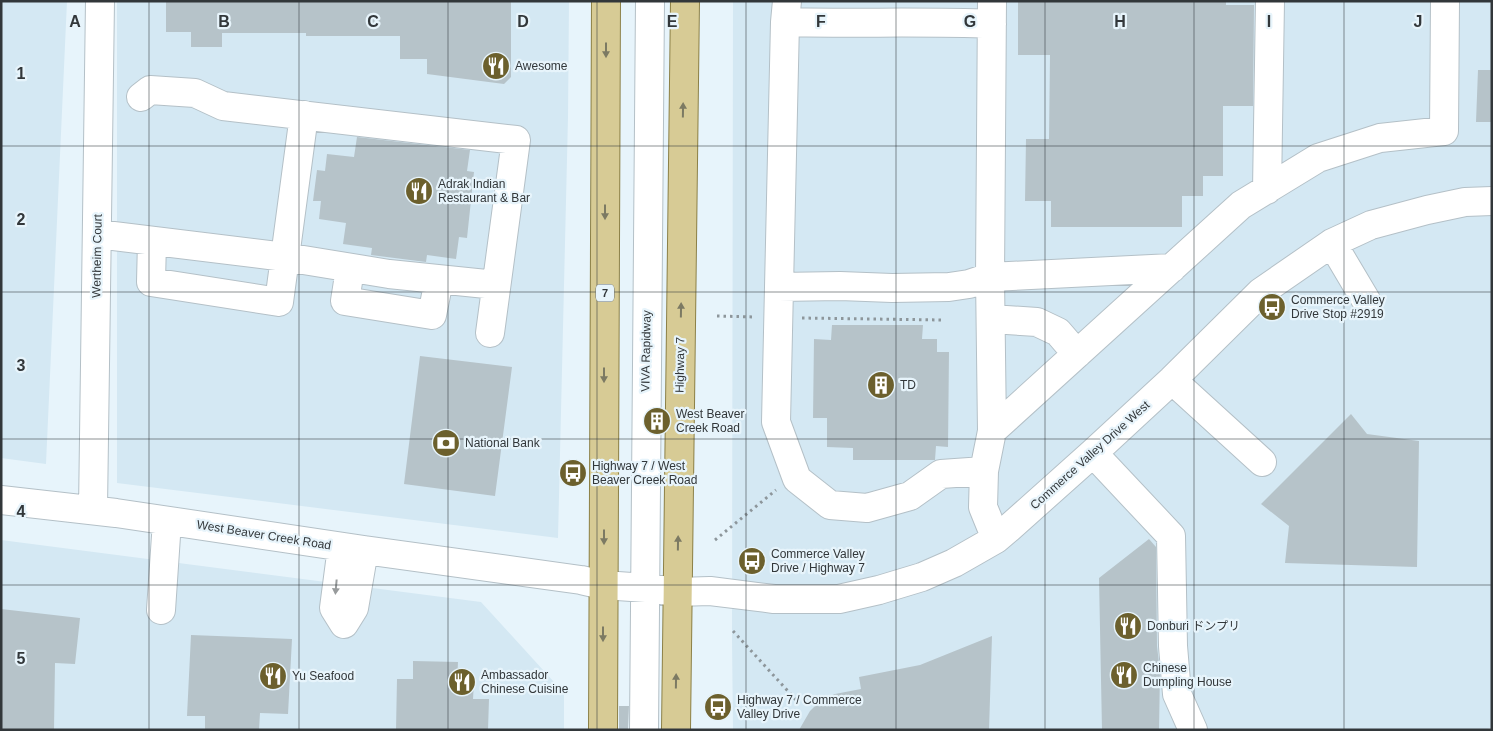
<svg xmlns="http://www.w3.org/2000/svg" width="1493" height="731" viewBox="0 0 1493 731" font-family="Arial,'Noto Sans JP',sans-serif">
  <rect width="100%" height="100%" fill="#e7f4fb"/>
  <!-- built -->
  <path fill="#d4e8f3" d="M1,1H67L46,464L1,458Z
    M117,1H569L568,117L558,538L117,483Z
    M733,1H1492V727L1485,730H733L732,639Z
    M1,540L481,602L564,693V730H1Z"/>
  <!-- building -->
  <path fill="#b6c3c9" d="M172,1H511V77L504,84L427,74V59H400V36H306V33H222V47H191V32H166V2Z
    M1018,1H1226V5H1254L1253,106H1223V176H1203V196H1182V227H1051V201H1025L1026,139H1049L1050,55H1018Z
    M1478,70H1492V122H1476Z
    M357,137L470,150L467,171L474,172L467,238L459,237L456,259L427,255L426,262L371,255L372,248L343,244L346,223L319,219L321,201H313L317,170L325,171L327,154L354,157Z
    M832,325H923L922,339H937V352H949L948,447L936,446L935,460H853V448L827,447V418H813L814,339L831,340Z
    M420,356L512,367L495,496L404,484Z
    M1351,414L1367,434L1419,441L1417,567L1285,563L1289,526L1261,504Z
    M1149,539L1156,547L1157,646L1160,672L1159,730H1102L1099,578Z
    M1,609L80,618L75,664L55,663L54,730H1Z
    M191,635L292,639L288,714L260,713L259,730H205V716H187Z
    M992,636L989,730H799L810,711L821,700L835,694L861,689L859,677L920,665Z
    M413,661L458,662L457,682H474L473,699H489L488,730H396L397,679H413Z
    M619,706H629L628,730H619Z"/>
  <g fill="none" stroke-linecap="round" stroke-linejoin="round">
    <!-- minor casing -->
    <g stroke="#b4c0c7" stroke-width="30">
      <path id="minor" d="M787,1L785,22L779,287L840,286L892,288L949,287L969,284L990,277L1172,268
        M992,1L990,277L992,431L984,471L983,507L996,539
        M785,22C854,24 923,21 992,24
        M141,97L150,90L195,93L223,106L516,140L490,333
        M1267,190L1270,1
        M97,234L285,257L389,274L496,285
        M152,241L151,282L279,302L304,115
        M1332,243L1367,302
        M350,269L345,301L432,315L439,280
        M779,287L776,422L797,479L830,505L867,508L910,496L941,474L984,471
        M991,319L1037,322L1058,332L1077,354
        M1172,380L1262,462
        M992,431L1241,205L1318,158L1380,138L1444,131L1445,1
        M1093,453L1171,536L1173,646L1177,694L1193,730
        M1,500L116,513L364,550L581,580L603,585L646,588L677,592L710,591L774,599H839L879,590L922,577L954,563L996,539L1009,528L1093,453L1172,380L1261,292L1332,243L1371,225L1427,210L1465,202L1492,201
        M93,510L100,1
        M342,547L334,608L344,624L354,608L364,550
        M161,610L167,521
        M644,730L650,1"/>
    </g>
    <!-- major casing -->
    <g stroke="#8c8047" stroke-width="30">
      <path id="major" d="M603,730L606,1
        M676,730L685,1"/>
    </g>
    <!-- path -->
    <path stroke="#8d969b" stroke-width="3" stroke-dasharray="2.5 4" stroke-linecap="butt" d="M717,316L756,317
      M802,318L942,320
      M715,540L776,490
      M733,631L797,701"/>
    <!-- minor -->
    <use href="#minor" stroke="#fff" stroke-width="28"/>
    <!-- major -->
    <use href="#major" stroke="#d7cb95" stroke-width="28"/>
  </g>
  <!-- one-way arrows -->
  <defs><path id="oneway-solid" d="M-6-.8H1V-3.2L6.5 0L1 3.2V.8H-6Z" transform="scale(1.25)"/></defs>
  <g fill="#7c7a63">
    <use href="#oneway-solid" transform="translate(606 50) rotate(90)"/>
    <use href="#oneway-solid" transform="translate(683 110) rotate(-89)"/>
    <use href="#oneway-solid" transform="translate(605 212) rotate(90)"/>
    <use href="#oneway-solid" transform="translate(681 310) rotate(-89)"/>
    <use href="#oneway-solid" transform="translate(604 375) rotate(90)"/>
    <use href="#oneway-solid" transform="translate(604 537) rotate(90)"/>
    <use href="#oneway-solid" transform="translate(678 543) rotate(-89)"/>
    <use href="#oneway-solid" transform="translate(603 634) rotate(90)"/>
    <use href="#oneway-solid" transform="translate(676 681) rotate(-89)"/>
  </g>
  <use fill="#989b9c" href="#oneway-solid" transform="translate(336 587) rotate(95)"/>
  <!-- grid -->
  <path fill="none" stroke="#32373a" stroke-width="1" stroke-opacity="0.55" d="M149,1V730M299,1V730M448,1V730M597,1V730M746,1V730M896,1V730M1045,1V730M1194,1V730M1344,1V730M1,146H1492M1,292H1492M1,439H1492M1,585H1492"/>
  <!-- icons -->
  <defs>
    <g id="restaurant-disc" transform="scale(1.4375)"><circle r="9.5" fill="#6c602d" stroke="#e7f4fb"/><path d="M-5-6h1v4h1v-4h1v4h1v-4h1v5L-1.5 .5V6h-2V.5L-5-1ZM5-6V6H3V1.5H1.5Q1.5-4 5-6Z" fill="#fff"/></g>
    <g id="bus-disc" transform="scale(1.4375)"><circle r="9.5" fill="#6c602d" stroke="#e7f4fb"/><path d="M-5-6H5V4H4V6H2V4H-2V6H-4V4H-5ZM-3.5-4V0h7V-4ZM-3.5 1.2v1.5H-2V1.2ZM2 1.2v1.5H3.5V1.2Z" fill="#fff"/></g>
    <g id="building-disc" transform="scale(1.4375)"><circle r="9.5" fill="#6c602d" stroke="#e7f4fb"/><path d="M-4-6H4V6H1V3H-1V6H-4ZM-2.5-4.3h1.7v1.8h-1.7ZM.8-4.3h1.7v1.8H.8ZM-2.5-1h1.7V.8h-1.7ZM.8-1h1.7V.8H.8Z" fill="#fff"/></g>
    <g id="bank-disc" transform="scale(1.4375)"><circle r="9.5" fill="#6c602d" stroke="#e7f4fb"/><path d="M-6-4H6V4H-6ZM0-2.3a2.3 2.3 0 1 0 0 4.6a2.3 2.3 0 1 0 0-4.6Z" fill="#fff"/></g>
  </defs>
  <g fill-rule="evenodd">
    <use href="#restaurant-disc" x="496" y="66"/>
    <use href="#restaurant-disc" x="419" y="191"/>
    <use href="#bus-disc" x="1272" y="307"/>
    <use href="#building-disc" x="881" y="385"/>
    <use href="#building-disc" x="657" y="421"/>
    <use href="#bank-disc" x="446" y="443"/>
    <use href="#bus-disc" x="573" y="473"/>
    <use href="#bus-disc" x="752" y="561"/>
    <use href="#restaurant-disc" x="1128" y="626"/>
    <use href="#restaurant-disc" x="1124" y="675"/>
    <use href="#restaurant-disc" x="273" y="676"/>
    <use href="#restaurant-disc" x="462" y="682"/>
    <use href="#bus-disc" x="718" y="707"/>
  </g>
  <g text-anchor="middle" stroke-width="4.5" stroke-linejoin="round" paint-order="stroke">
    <!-- shield labels -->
    <rect fill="#e7f4fb" stroke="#687074" stroke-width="1" x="596" y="284.5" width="18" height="17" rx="4"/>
    <g font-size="11" font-weight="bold" fill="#32373a">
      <text x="605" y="297">7</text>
    </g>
    <!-- poi labels -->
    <g font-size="12" fill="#32373a" stroke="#e7f4fb" text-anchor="start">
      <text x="515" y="70">Awesome</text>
      <text x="438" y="188">Adrak Indian<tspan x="438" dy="14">Restaurant &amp; Bar</tspan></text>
      <text x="1291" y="304">Commerce Valley<tspan x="1291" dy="14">Drive Stop #2919</tspan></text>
      <text x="900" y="389">TD</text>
      <text x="676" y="418">West Beaver<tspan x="676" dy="14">Creek Road</tspan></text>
      <text x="465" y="447">National Bank</text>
      <text x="592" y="470">Highway 7 / West<tspan x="592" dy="14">Beaver Creek Road</tspan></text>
      <text x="771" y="558">Commerce Valley<tspan x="771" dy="14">Drive / Highway 7</tspan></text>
      <text x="1147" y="630">Donburi ドンプリ</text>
      <text x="1143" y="672">Chinese<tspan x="1143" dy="14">Dumpling House</tspan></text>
      <text x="481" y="679">Ambassador<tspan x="481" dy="14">Chinese Cuisine</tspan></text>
      <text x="292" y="680">Yu Seafood</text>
      <text x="737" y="704">Highway 7 / Commerce<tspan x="737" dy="14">Valley Drive</tspan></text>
    </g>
    <!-- street labels -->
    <g font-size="12" fill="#32373a" stroke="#e7f4fb">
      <text transform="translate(97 256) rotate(-89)" y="4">Wertheim Court</text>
      <text transform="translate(646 351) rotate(-89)" y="4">VIVA Rapidway</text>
      <text transform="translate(680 365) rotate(-89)" y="4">Highway 7</text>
      <text transform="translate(1090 455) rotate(-42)" y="4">Commerce Valley Drive West</text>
      <text transform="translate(264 535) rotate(9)" y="4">West Beaver Creek Road</text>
    </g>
  </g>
  <g font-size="16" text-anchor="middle" font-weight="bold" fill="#32373a" stroke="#e7f4fb" stroke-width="4.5" stroke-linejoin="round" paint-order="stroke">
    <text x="75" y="27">A</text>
    <text x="224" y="27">B</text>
    <text x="373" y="27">C</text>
    <text x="523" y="27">D</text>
    <text x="672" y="27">E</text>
    <text x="821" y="27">F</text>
    <text x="970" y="27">G</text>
    <text x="1120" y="27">H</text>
    <text x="1269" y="27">I</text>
    <text x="1418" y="27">J</text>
    <text x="21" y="79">1</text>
    <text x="21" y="225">2</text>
    <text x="21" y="371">3</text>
    <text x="21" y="517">4</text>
    <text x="21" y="664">5</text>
  </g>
  <!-- border -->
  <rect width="1493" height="731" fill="none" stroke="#32373a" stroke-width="5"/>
</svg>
